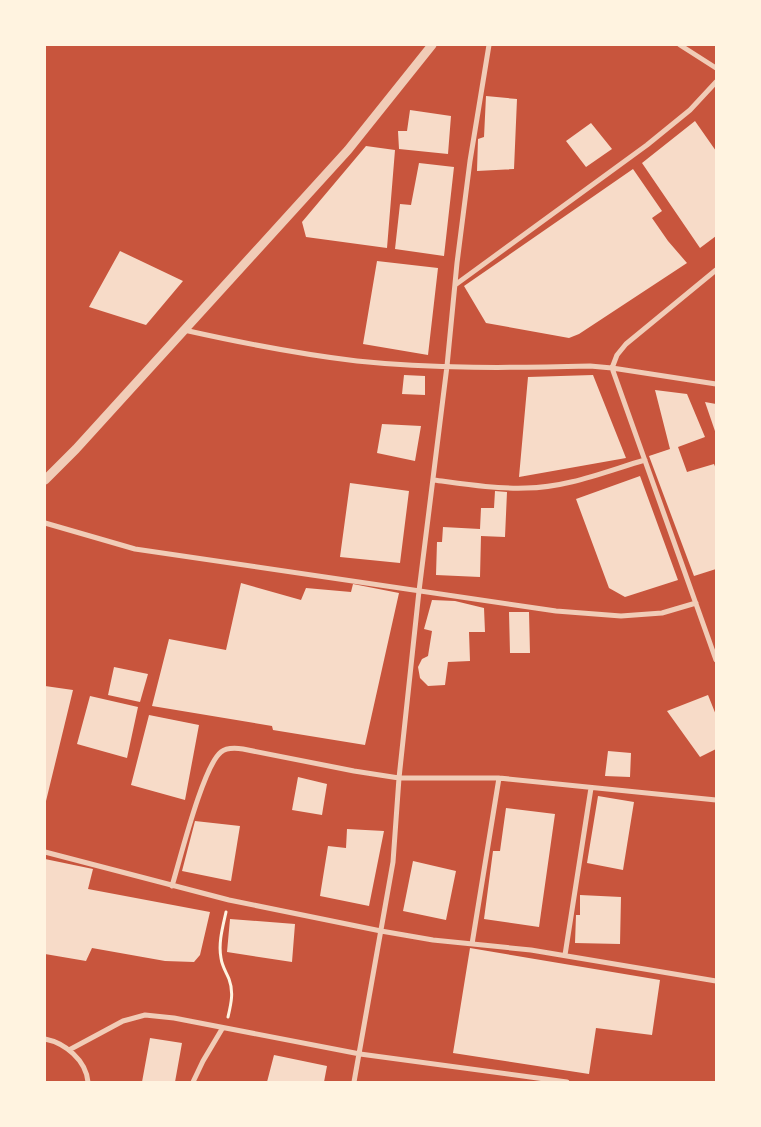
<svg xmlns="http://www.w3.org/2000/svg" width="761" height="1127" viewBox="0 0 761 1127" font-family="'Varela Round',sans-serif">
  <rect width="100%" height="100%" fill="#c8553d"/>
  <!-- building -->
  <path fill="#f7dbc8" d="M486,96L517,99L514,169L477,171L478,139L484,137Z
    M410,110L451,116L448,154L399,149L398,131H407Z
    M695,121L716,151V236L700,248L642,163Z
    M591,123L612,149L586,167L566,141Z
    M366,146L395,150L387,248L306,237L302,222Z
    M419,163L454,167L444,256L395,249L400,204L411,205Z
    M633,169L662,211L652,218L668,241L687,263L579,334L569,338L486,323L464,286Z
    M120,251L183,281L146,325L89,307Z
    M377,261L438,268L428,355L363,344Z
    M404,375L425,376V395L402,394Z
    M593,375L626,458L519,477L528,377Z
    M655,390L687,394L705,437L678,447L687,472L714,464L716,469V569L694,576L649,456L670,449Z
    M705,402L716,404V434Z
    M382,424L421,426L415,461L377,453Z
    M640,476L678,580L625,597L609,588L576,499Z
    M350,483L409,491L400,563L340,557Z
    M495,491L507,492L505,537L481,536L480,577L436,575L437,542H442L443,527L480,529L481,508H494Z
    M241,583L301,600L306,588L351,592L353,584L399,593L365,745L273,730L272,726L152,706L169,639L226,650Z
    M432,600L455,601L484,608L485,632H469L470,661L448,662L445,685L428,686L420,678L418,667L422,659L428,656L432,631L424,629Z
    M509,612H529L530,653H510Z
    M114,667L148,674L140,702L108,695Z
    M45,686L73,690L46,801H45Z
    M708,695L716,715V749L700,757L667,711Z
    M90,696L138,707L127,758L77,744Z
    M149,715L199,725L185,800L131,785Z
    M608,751L631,753L630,777L605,776Z
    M298,777L327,784L322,815L292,810Z
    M598,796L634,802L623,870L587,863Z
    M506,808L555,814L539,927L484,919L493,851H500Z
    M195,821L240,826L231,881L182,871Z
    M347,829L384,831L369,906L320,896L328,846L346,848Z
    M45,859L93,869L88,889L210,912L200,955L194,962L165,961L92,948L86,961L45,954Z
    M413,861L456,871L446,920L403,911Z
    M580,895L621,897L620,944L575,943L576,915H580Z
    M230,919L295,924L292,962L227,952Z
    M470,948L660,980L652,1035L596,1028L589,1074L453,1053Z
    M150,1038L182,1043L175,1082H142Z
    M274,1055L327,1066L324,1082H267Z"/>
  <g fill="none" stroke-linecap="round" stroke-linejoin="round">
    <!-- path -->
    <path stroke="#fff3e0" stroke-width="3" d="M226,912C223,926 218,943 221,958C222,966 226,972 229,979C234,992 231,1004 228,1017"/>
    <!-- minor -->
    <path stroke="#f1ccb7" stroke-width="5" d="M680,45L716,68
      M716,270L626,344L617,355L612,368L716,660
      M455,285L647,145L690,110L716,82
      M184,330C242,343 299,354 357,361C434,369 513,368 590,366L612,368L716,384
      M434,480C464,484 495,489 526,488C566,488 607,471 645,460
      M45,523L135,549L556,611L621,616L662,613L696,603
      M45,852L229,900L381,931L433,940L531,950L716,981
      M172,886C180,860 203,766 221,752C227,747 236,748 243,749L354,771L399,778H499L716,800
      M472,944L499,778
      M565,955L591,788
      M45,1039C65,1043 86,1060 88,1082
      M69,1050L123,1021L145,1015L174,1018L360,1054L567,1082
      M193,1082L203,1061L222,1029
      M354,1082L393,862L399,778L419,591L447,366L457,263L470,161L489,45"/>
    <!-- tertiary -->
    <path stroke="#f1ccb7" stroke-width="9" d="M45,480L76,449L348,150L432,45"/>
  </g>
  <!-- border -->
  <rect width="761" height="1127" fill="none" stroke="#fff3e0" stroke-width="92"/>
</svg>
